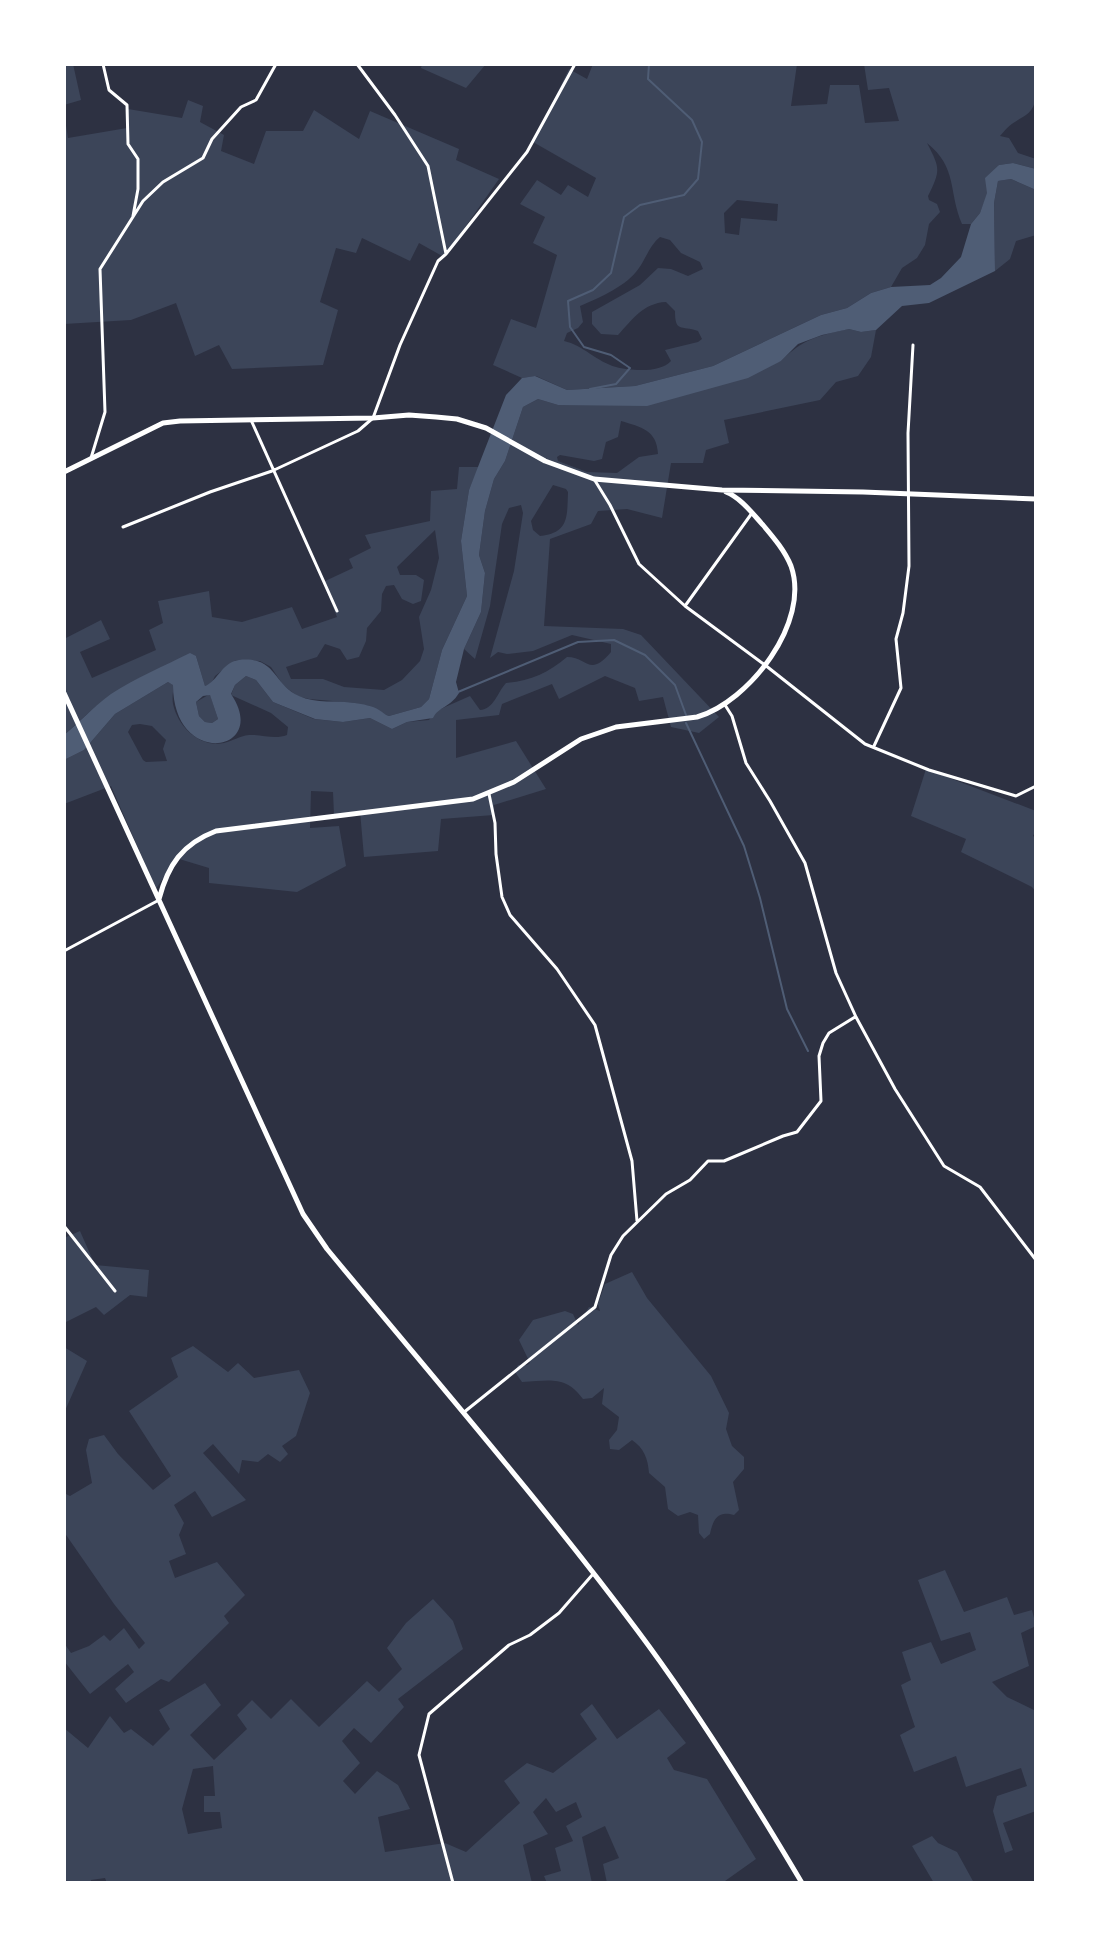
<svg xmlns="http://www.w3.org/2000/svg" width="1100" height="1947" viewBox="0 0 1100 1947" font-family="'Source Sans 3',sans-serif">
  <rect width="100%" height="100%" fill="#2d3142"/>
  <!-- green -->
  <path fill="#3c4559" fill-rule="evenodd" d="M64,64H73L81,100L64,105Z
    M422,64H486L466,88L421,68Z
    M593,64H797L791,106L827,104L830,85H859L865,123L899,121L889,88L868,90L864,64H1036C1036,80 1041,105 1026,115C1012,124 1012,122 1000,136L1009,138L1018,153L1036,159V169L1013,163L999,165L980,213L971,224H962C948,191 958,168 927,143C940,168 941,170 928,196L929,200L937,204L940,212L929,224L925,245L917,258L902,268L891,287L871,293L847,308L821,315L713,366L635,386L567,390L536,376L522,378L493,365L511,319L536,328L557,255L533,243L545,217L520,204L537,180L561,195L568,185L588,197L596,178L533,142L569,69L587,79ZM737,200L778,204L777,221L741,218L739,235L725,233L724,213ZM660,237L670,240L681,253L700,262L703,269L688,276L671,269L658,268L640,285L592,312V324L601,334L618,335C632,320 643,303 666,302L675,311C675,333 681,325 698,331L702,339L698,342L665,350L671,361C661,373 631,371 616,367C597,362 583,345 564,341L567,333L578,328L583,322L580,306C599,298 627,286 639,268C646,258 650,245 660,237Z
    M188,100L203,106L200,122L224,135L221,151L254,164L266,131H303L314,110L359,139L370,111L459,149L456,160L499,179L444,257L419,243L410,261L362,238L356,253L336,248L320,302L338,310L323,365L232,369L219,345L195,356L176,303L131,320L64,324V113L68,138L127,128L128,109L182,118Z
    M1011,179L1036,190V235L1016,241L1010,259L995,271L994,203L998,181Z
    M849,329L861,332L876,330L871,357L858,376L836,382L820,400L724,420L729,443L706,450L703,463H671L662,518L627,509L598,511L591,524L550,539L544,626L623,629L641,635L719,717L699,733L671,727L663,697L639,701L635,688L605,676L559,699L552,684L502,704L499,715L456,720V758L516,741L546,789L494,805V815L441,819L438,851L364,857L360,811L334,815L333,792L311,791L310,828L339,826L346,866L297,892L209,883V868L176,858L156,889L111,786L64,804V760L84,750L115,714L168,682L174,685C173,691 172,698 173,704C178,727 200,748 224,743C233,741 239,736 249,735C262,734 274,740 287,735L288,727L271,713L231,695L235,685L246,676L256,680L273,702L314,719L343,722L370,718L392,729L407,722L429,720L436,711L470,696L480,710C494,709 497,693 506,683C530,681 548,673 567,657C588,657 589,678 611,652V644L572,635L533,651L507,654L498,652L490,658L514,571L523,513L521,505L509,508L502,524L490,606L475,659L464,649L481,612L485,573L479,555L485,511L494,479L505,461L523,407L538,399L558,405L781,361C803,339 819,335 849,329ZM621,421C641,427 657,430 658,454L639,457L617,473L587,472L558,461L557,457L560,455L594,461L602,459L606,442L618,437ZM553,485L566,489L568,492C567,517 569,533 540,536L533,530L531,521ZM140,724L152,726L166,740L163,749L167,761L146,762L143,760L128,732L132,725Z
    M459,467H479L469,490L461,541L467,596L442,650L429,699L421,707L389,716L355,703L309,699L297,696L283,685L271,667L260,661L236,660L215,676L211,684L205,686L196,656L95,707L64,735V639L101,620L110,639L80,652L92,678L156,650L149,630L163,623L158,601L209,591L212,617L242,622L292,607L302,629L337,617L323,582L353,568L349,559L371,548L365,535L430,521L431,491L457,489ZM435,530L439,558L431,590L419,617L424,649L420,661L402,680L384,690L344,687L323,679H291L286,667L317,657L325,644L340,649L347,660L359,657L366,641L367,628L381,611L382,594L386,586L394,585L402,599L413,604L421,601L424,580L416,575H400L397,567Z
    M210,694L218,719L212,723L205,722L199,716L196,702Z
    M926,769L1036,811V830L1033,836L1036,838V892L1032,887L961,852L966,839L911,816Z
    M80,1231L95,1265L149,1270L147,1297L130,1295L104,1315L96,1307L64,1323V1238Z
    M632,1272L647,1298L711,1376L729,1413L726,1429L732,1446L744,1457V1469L733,1482L739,1510L734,1515C717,1510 713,1520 710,1534L704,1539L699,1533L698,1515L690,1512L678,1516L668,1509L665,1487L649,1473C648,1459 644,1448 632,1440L619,1450L610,1449L609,1440L617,1430L619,1417L602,1404L604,1388L592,1398L583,1399C565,1375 550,1381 522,1382L515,1372L518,1365H527L530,1363L519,1340L533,1320L565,1311L573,1314L578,1325L589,1307L600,1311L598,1304L605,1284Z
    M193,1346L228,1372L238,1363L254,1378L299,1370L310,1393L296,1436L282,1446L288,1454L280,1462L268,1454L258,1462L242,1460L239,1474L213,1444L203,1453L246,1500L212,1517L195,1491L174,1505L184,1523L179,1535L186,1554L169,1561L175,1578L217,1562L245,1595L224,1616L229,1623L169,1682L161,1679L126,1703L115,1689L134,1672L128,1664L90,1694L64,1661V1643L71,1653L89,1646L104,1635L110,1641L124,1628L139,1649L145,1643L114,1604L64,1532V1493L70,1496L92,1483L86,1450L89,1439L104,1435L118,1454L153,1490L171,1476L129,1411L178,1377L171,1358Z
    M64,1347L87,1361L64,1413Z
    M945,1570L964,1612L1007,1597L1014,1615L1032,1610L1036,1626L1021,1633L1029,1666L992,1682L1007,1697L1036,1711V1811L1003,1823L1013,1850L1005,1853L993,1811L997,1796L1027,1786L1021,1768L966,1787L956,1756L914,1772L900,1735L915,1727L901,1685L911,1680L902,1652L931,1642L941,1664L976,1650L970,1632L941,1641L918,1580Z
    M433,1599L453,1621L463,1649L398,1699L404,1707L371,1743L354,1728L342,1741L360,1763L343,1781L355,1794L377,1771L398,1785L410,1809L378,1817L385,1852L445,1843L466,1852L520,1803L504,1781L527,1763L553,1773L597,1739L580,1714L592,1704L617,1739L659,1709L686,1743L667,1758L674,1770L707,1779L756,1859L725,1881L726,1883H607L603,1864L619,1858L605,1826L582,1837L592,1883H547L544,1876L561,1871L555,1848L573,1841L566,1826L582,1817L576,1802L556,1812L546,1798L533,1812L548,1834L523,1845L532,1883H107L105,1878L91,1880V1883H64V1728L88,1748L110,1716L124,1733L131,1729L153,1746L170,1729L159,1710L205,1683L221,1705L190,1735L214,1760L247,1729L237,1715L252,1700L271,1719L291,1699L319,1727L367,1681L379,1692L402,1669L387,1648L406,1623ZM213,1766L215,1796H204V1812H220L222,1828L188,1834L182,1809L193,1769Z
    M932,1836L938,1843L957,1852L974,1883H934L912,1846Z"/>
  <!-- water -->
  <path fill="#4f5d75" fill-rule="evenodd" d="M1013,163L1036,169V190L1011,179L998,181L994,203L995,271L929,303L902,306L876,330L861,332L849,329L822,335L798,344L781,361L748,378L647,406L558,405L538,399L523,407L505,461L494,479L485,511L479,555L485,573L481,612L464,649L456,682L459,693C450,708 439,706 433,718L407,722L392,729L370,718L343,722L315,719L273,702L256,680L246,676L235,685L231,694C271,753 173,769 173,685L168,682L115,714L84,750L64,760V735C80,722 94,706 111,694C135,678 164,666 190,653L196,656L205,686C218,681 222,662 239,660C277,656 272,684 299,696C316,704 337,700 355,703C362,704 373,706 379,710C383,712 385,715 389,716L421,707L429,699L442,650L467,596L461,541L469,490L506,395L522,378L535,376L567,390L635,386L713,366L821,315L847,308L871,293L891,287L930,285L941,278L961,257L971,224L980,213L987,193L985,178L999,165ZM210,695L218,719L212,723L205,722L199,716L196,702L203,696Z"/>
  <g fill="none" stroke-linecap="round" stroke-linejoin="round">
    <!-- stream -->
    <path stroke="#4f5d75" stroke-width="2" d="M590,389L616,384L630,368L611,355L584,347L570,327L568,301L593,290L611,273L624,217L640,205L684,195L698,179L702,142L692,120L648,79L649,64
      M458,692L578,642L614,640L645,655L675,685L686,715
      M686,723L744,846L760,898L787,1009L808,1051"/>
    <!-- minor -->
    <path stroke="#fff" stroke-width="3" d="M103,64L109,90L127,105L128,144L138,159V189L133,216
      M357,64L395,115L428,166L446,254
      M251,420L337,611
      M91,458L105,412L100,269L143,201L163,182L203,158L212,139L241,107L256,100L276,64
      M594,479L610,505L639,564L685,606L765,665L865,744L929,770L1016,796L1036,786
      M123,527L210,492L272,471L358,431L373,418L400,345L438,261L446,254L527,152L575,64
      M685,606L752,513
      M725,705L732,716L746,763L770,801L805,863L836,973L856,1017L895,1089L944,1166L980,1187L1036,1260
      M874,746L901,688L896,639L903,613L909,566L908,433L913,345
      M489,794L495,823L496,854L502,897L510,915L557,969L595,1025L632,1161L637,1221
      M64,951L159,900
      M64,1226L115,1291
      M463,1413L595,1307L611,1255L623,1236L666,1194L690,1180L708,1161H724L783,1136L797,1132L821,1101L819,1056L823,1043L829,1033L855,1017
      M453,1883L419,1755L429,1714L509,1645L530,1635L559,1613L593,1574"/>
    <!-- primary -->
    <path stroke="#fff" stroke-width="5" d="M64,472L163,423L180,421L373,418L409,415L436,417L457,419L486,428L545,461L594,479L722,490L863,492L1036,499
      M64,693L303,1214L327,1249C431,1375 539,1499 637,1630C697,1710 751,1797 802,1883
      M159,899C168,865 182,844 216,831L473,799L514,782L581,739L616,727L697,717C749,702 811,622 791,566C785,551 774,538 763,525C752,513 741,498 726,492"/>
  </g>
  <!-- border -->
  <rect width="1100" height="1947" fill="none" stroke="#ffffff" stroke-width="132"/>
</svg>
